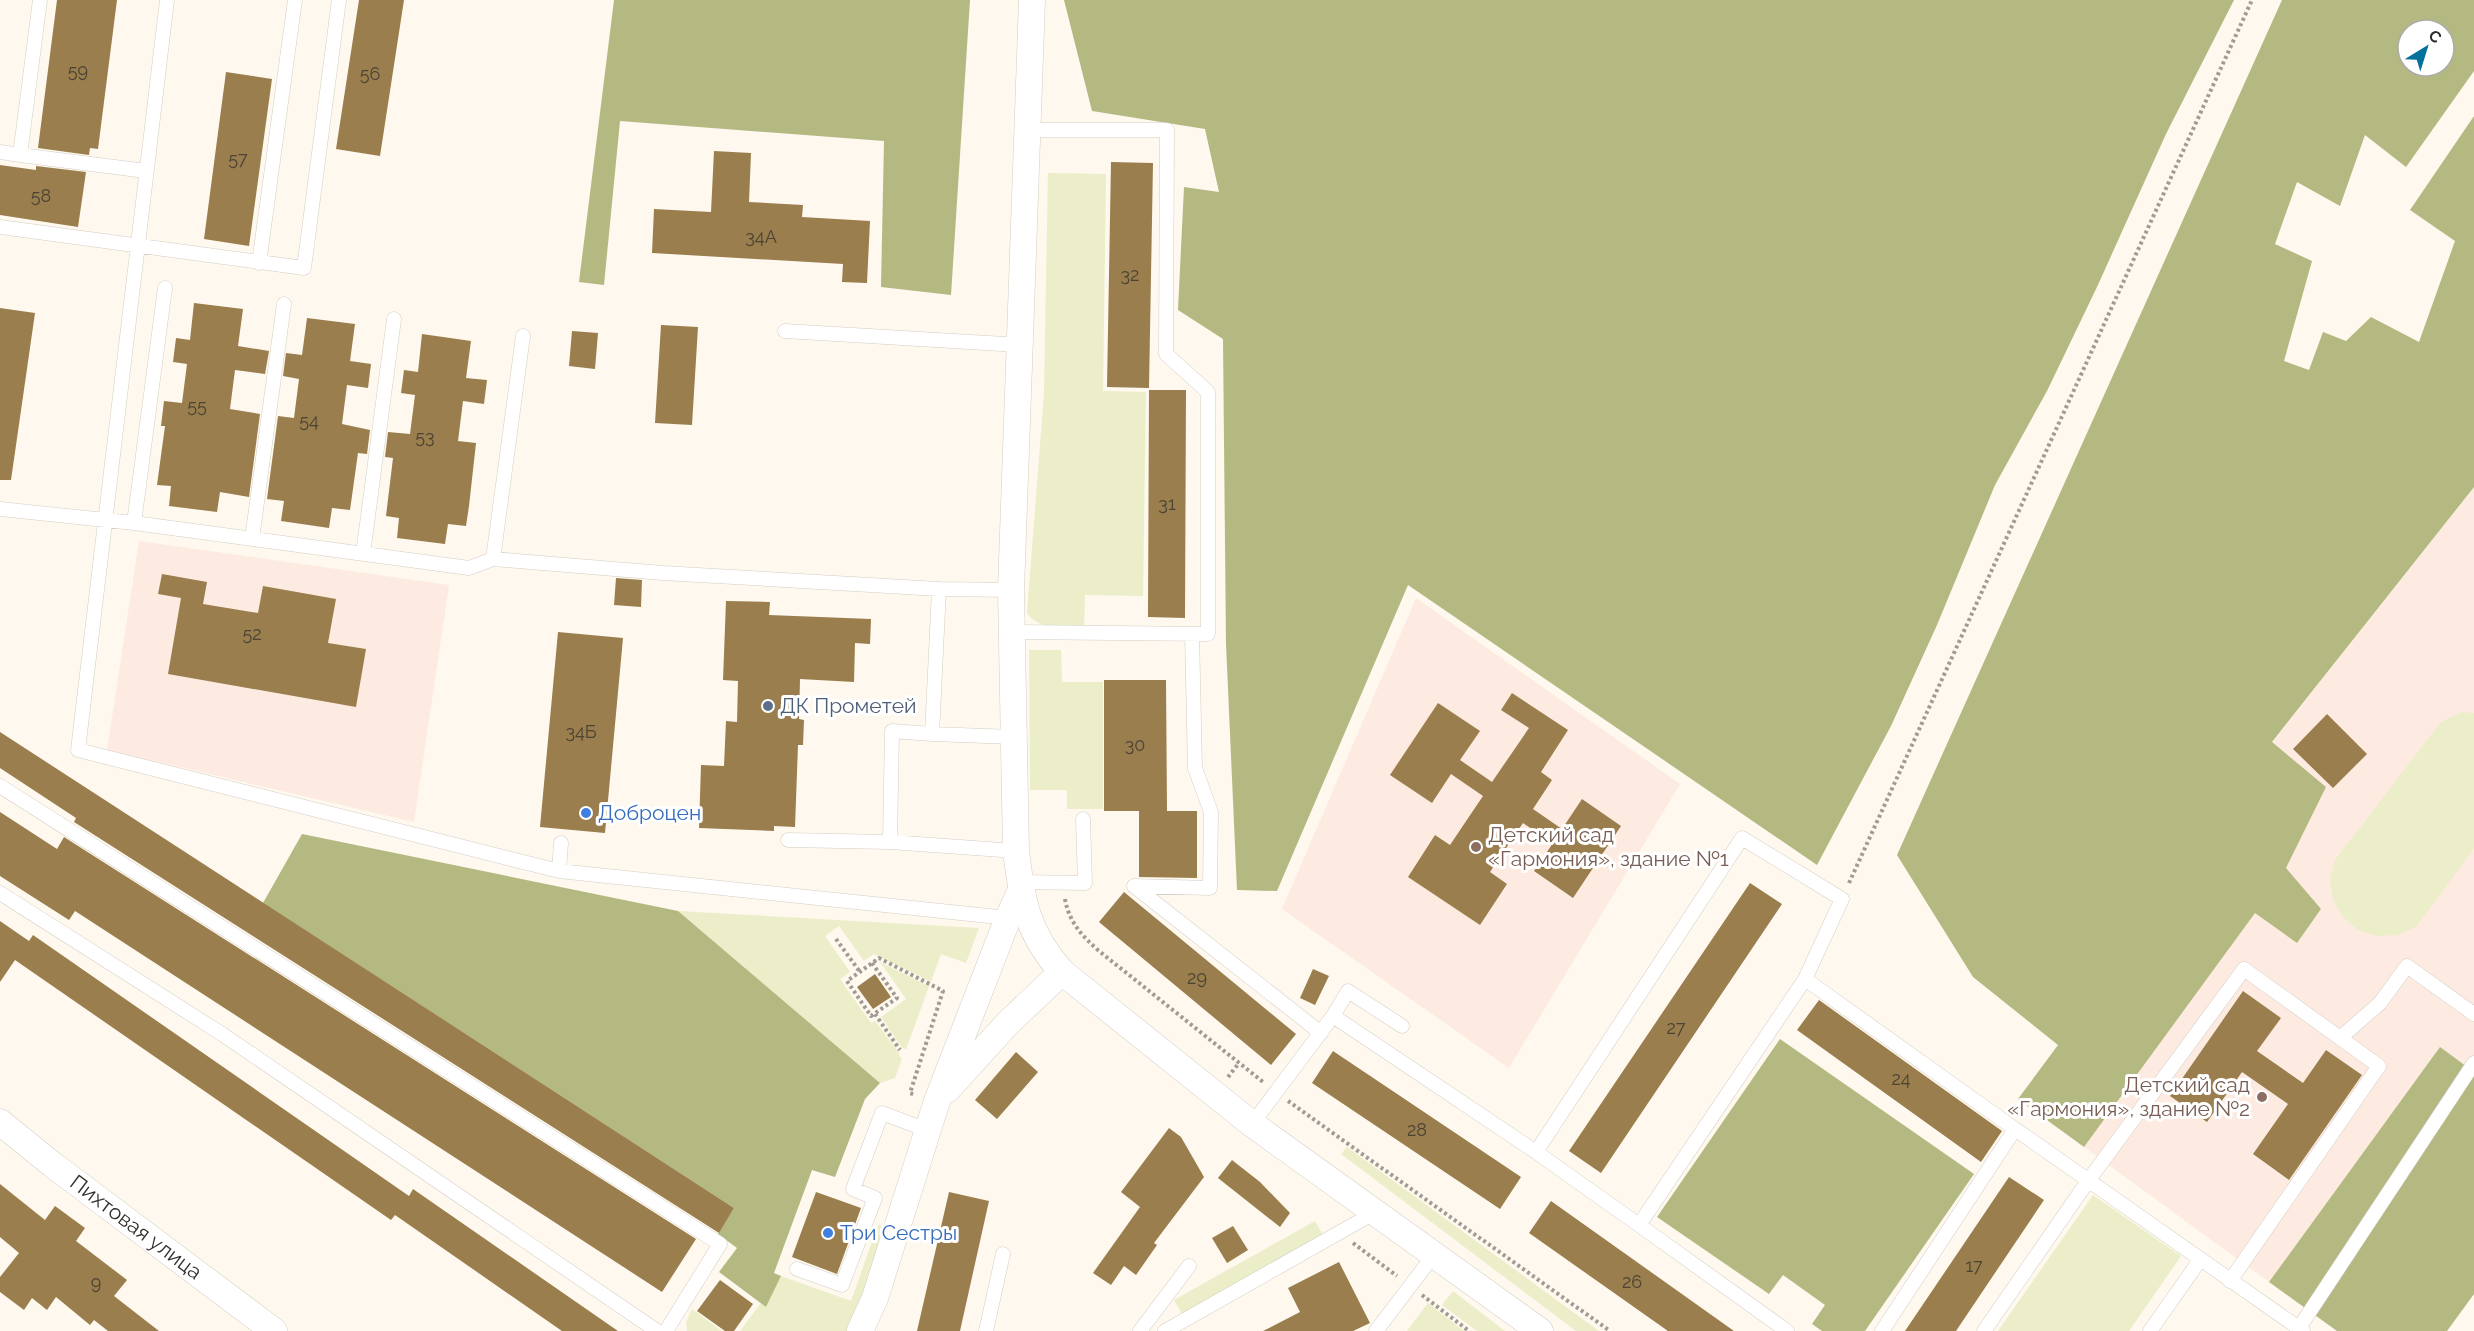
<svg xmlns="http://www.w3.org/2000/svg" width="2474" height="1331" viewBox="0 0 2474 1331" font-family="Raleway,sans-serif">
  <rect width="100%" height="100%" fill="#fef8ee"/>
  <!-- education -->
  <path fill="#fdebe1" d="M2474,487V1072L2440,1048L2269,1282L2084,1147L2286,868L2326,787L2272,743Z
    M139,541L449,585L414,822L107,750Z
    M1416,598L1680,784L1509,1068L1282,909Z"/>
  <!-- green -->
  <path fill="#ebeec8" d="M1048,173L1106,174L1103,391L1146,392L1143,596L1085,595L1084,626C1065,626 1039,631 1027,613L1044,393Z
    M1029,650H1061L1062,682H1103V809H1067V790H1030Z
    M2462,712L2474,713V848L2416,927L2397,935L2377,936L2358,930L2343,917L2333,900L2330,880L2335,860L2441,722Z
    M678,911L979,928L966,963L941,954L906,1049L902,1048L881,1017L906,999L880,962L926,985L928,980L874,954L864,961L839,926L825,936L850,972L840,979L871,1023L875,1021L900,1054L899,1056L902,1058L895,1078L880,1083Z
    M1347,1147L1599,1331H1576L1341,1154Z
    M2093,1195L2181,1256L2129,1331H1998Z
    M1315,1221L1323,1235L1182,1314L1174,1300Z
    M878,1225L888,1228L852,1331H740L761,1303L766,1307L781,1276L851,1301Z
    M1453,1291L1505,1331H1477L1442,1305Z
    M1428,1303L1464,1331H1407Z
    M692,1309L722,1331H687L686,1322Z"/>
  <!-- forest -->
  <path fill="#b4b981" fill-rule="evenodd" d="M614,0H970L951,295L881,287L884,141L620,121L604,285L579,282Z
    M1064,0H2234L2166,134L2097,287L2047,391L1995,485L1937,625L1891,726L1817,865L1408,585L1277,891L1237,890L1226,644L1223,339L1178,310L1184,187L1219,192L1205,129L1092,111Z
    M2282,0H2474V71L2406,167L2365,135L2340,206L2297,182L2275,244L2312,261L2284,361L2309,370L2323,332L2346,341L2371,317L2419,342L2455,241L2410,210L2474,116V487L2272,742L2326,787L2286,868L2321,909L2297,943L2255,913L2084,1147L2018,1099L2058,1045L1973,977L1897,855ZM2408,30H2444V66H2408Z
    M302,834L678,911L880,1083L865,1099L835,1177L812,1170L774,1273L781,1276L766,1307L719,1272L737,1248L718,1234L734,1208L263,903Z
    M1780,1039L1974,1174L1865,1331H1822L1812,1324L1825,1305L1783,1275L1769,1294L1657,1217Z
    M2440,1047L2474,1072V1294L2447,1331H2337L2269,1282Z"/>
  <!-- building -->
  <path fill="#9a7e4d" d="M57,0H117L98,149L90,148L89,155L38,148Z
    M359,0H404L380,156L336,149Z
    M226,72L272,79L249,246L204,239Z
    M714,151L751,153L749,202L803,205L802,217L870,221L867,283L842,282L843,264L652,253L654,209L711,212Z
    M1111,162L1153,163L1149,388L1107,387Z
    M0,165L36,170V166L86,172L78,227L0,215Z
    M194,303L243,309L238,346L269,351L265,374L235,370L230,409L260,414L249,497L220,492L217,512L169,506L171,486L157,485L165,426H161L164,401L182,403L187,364L173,362L176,338L190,340Z
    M0,308L35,313L11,480H0Z
    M307,318L355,324L350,361L371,364L368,388L347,385L342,424L370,430L367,454L358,453L350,510L332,508L329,528L281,521L284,501L267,499L278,416L294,418L299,379L283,376L286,353L302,355Z
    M661,325L698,327L692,425L655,423Z
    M572,331L598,333L595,369L569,366Z
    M422,334L471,341L466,378L487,380L484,404L463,401L458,441L476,443L469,506L466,526L448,524L445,544L397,538L399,518L386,516L393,458L385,457L388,432L410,434L415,395L401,393L404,370L418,372Z
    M1149,390H1186L1185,618L1148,617Z
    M162,574L207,582L203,604L258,613L263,586L336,599L328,643L366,649L356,707L168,674L181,598L158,594Z
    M616,578L642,580L641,607L614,605Z
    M726,601L770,602L769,615L871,619L870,644L855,643L854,682L800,679L799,719L804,720L803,745H798L795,827L774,826V831L699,828L701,765L724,766L726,721L737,722L738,681L723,680Z
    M558,632L623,638L605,833L540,827Z
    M1104,680H1166L1167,811H1197V878L1139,877V811H1104Z
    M1512,693L1568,730L1541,772L1552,780L1533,809L1562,829L1582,799L1621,826L1573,898L1534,871L1553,843L1523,823L1490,872L1507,884L1480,925L1408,877L1435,835L1450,845L1483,796L1451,774L1432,803L1390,775L1438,703L1480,731L1460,760L1492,782L1529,728L1501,710Z
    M2327,714L2367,754L2333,788L2293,749Z
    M0,732L734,1208L719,1233L74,822L76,818L0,768Z
    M0,812L57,849L64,837L696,1239L662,1292L75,911L69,920L0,876Z
    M1750,883L1782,904L1601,1173L1569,1151Z
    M1124,892L1296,1034L1271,1065L1099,922Z
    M0,921L29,941L33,935L409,1196L413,1189L618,1331H562L395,1215L391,1220L15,960L0,982Z
    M1313,969L1329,976L1315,1005L1300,998Z
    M875,974L891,997L873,1009L857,987Z
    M2243,991L2281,1018L2257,1051L2303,1083L2326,1050L2362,1075L2289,1180L2253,1154L2288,1104L2242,1072L2207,1122L2170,1096Z
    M1819,1000L2002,1131L1981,1162L1797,1030Z
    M1333,1051L1521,1177L1500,1209L1312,1083Z
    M1016,1052L1038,1072L997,1119L975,1100Z
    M1169,1128L1181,1137L1204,1177L1154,1243L1157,1245L1136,1275L1124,1266L1111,1285L1093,1273L1140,1207L1121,1192Z
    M1232,1160L1260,1182L1290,1213L1280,1227L1218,1178Z
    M2009,1177L2044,1200L1956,1331H1905Z
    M0,1184L45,1220L55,1206L85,1228L76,1241L127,1280L114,1296L159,1331H108L94,1320L90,1325L56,1297L47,1310L32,1298L24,1310L0,1292V1277L19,1253L0,1237Z
    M816,1192L861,1208L837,1274L792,1257Z
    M949,1192L989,1201L960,1331H917Z
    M1551,1201L1734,1331H1668L1529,1233Z
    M1233,1226L1248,1250L1227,1263L1212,1238Z
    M1339,1262L1370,1323L1353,1331H1263L1300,1312L1288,1288Z
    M720,1280L753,1304L734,1331H725L697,1311Z"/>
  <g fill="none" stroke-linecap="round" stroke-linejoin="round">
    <!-- service casing -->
    <g stroke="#d3cec4" stroke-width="15">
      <path id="service" d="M167,0L78,750L559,871
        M0,152L20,155L40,0
        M20,155L146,171
        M0,227L304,268L339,0
        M259,263L295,0
        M785,331L1020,345
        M0,509L134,523L469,568L493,559L663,573L939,589
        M134,523L165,288
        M252,539L284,304
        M363,554L394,319
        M493,559L523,336
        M1011,590L939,589L932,734L892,731L890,842L1016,851
        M1012,632L1208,634V392L1166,354L1167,130H1028
        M932,734L1014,737
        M0,786L720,1244L666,1331
        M788,840L890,842
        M561,843L559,871L1008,918
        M1020,882L1085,883L1083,819
        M1134,886L1210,888L1211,812L1195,768L1192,634
        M1134,886L1321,1033
        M0,893L222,1034L657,1331
        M1805,979L2015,1129L1882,1331
        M1333,1016L1348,991L1402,1026
        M2340,1038L2380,1003L2407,966L2474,1014
        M1252,1124L1333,1016L1536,1152L1742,838L1842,899L1805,979L1639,1225L1787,1331
        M2015,1129L2303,1331
        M1536,1152L1639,1225
        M797,1269L842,1285L875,1198L853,1189L882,1113L927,1130
        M986,1331L1003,1254
        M1140,1331L1189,1266
        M1165,1331L1374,1213
        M1376,1331L1433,1256
        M1984,1331L2088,1181L2244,969L2379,1066L2230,1281
        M2150,1331L2200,1260
        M2297,1331L2474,1063"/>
    </g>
    <!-- minor casing -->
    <g stroke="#d3cec4" stroke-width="27">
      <g id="minor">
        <path d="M1032,0L1011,590L1016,851C1022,901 1027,933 1062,972L1252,1124L1540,1331"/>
        <path d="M947,1090L1008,1023L1062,972"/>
        <path id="s1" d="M0,1122L53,1165L274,1331"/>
        <path d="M860,1331L875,1298L937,1101L1008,918L1021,890"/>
      </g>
    </g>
    <!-- path -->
    <path stroke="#a09c95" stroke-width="4" stroke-dasharray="3 3" stroke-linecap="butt" d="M1849,883L2252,0
      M1065,899C1069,922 1082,936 1099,951L1263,1082
      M836,939L860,972
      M872,963L897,998L871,1016L847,981L879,958L943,991L910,1093L916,1095
      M875,1014L900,1050
      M1228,1077L1239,1063
      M1288,1101L1610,1331
      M1353,1243L1397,1276
      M1422,1295L1469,1331"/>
    <!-- service -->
    <use href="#service" stroke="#fff" stroke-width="14"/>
    <!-- minor -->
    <use href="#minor" stroke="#fff" stroke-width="26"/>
  </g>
  <!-- markers -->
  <circle fill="#5c6f8a" stroke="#fff" stroke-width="2" cx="768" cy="706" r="6"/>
  <g fill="#3f7fe0" stroke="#fff" stroke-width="2">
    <circle cx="586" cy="813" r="6"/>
    <circle cx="828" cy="1233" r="6"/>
  </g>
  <g fill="#8d6e63" stroke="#fff" stroke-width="2">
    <circle cx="1476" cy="847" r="6"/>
    <circle cx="2262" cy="1097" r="6"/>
  </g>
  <g text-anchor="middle" stroke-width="6" stroke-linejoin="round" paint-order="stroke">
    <!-- number labels -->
    <g font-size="18" fill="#4b4334">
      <text x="78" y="77">59</text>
      <text x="370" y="80">56</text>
      <text x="238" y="165">57</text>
      <text x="41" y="202">58</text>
      <text x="761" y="243">34А</text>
      <text x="1130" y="281">32</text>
      <text x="197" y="412">55</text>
      <text x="309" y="427">54</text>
      <text x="425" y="443">53</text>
      <text x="1167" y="510">31</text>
      <text x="252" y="640">52</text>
      <text x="581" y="738">34Б</text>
      <text x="1135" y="751">30</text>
      <text x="1197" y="984">29</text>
      <text x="1676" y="1034">27</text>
      <text x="1901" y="1085">24</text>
      <text x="1417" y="1136">28</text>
      <text x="1974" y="1272">17</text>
      <text x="1632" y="1288">26</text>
      <text x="96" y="1289">9</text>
    </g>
    <!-- service labels -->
    <g font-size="21" fill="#4e5e75" stroke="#fff" text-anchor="start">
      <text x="780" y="713">ДК Прометей</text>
    </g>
    <!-- shop labels -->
    <g font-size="21" fill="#366cbe" stroke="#fff" text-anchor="start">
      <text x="598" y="820">Доброцен</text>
      <text x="840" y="1240">Три Сестры</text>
    </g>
    <!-- education labels -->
    <g font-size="21" fill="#785e54" stroke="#fff" text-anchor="start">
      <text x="1488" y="842">Детский сад<tspan x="1488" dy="24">«Гармония», здание №1</tspan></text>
      <text x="2250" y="1092" text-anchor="end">Детский сад<tspan x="2250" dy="24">«Гармония», здание №2</tspan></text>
    </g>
    <!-- street labels -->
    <g font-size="21" fill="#312f2b" stroke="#fff">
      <text dy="7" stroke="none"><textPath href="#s1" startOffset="172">Пихтовая улица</textPath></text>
    </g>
  </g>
  <!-- north arrow -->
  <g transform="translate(2426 48) rotate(38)"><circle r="28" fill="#ffffff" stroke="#adacaa" stroke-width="1.5"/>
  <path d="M0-4.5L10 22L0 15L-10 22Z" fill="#04719c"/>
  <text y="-9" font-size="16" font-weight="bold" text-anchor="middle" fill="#312f2b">С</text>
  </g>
</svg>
